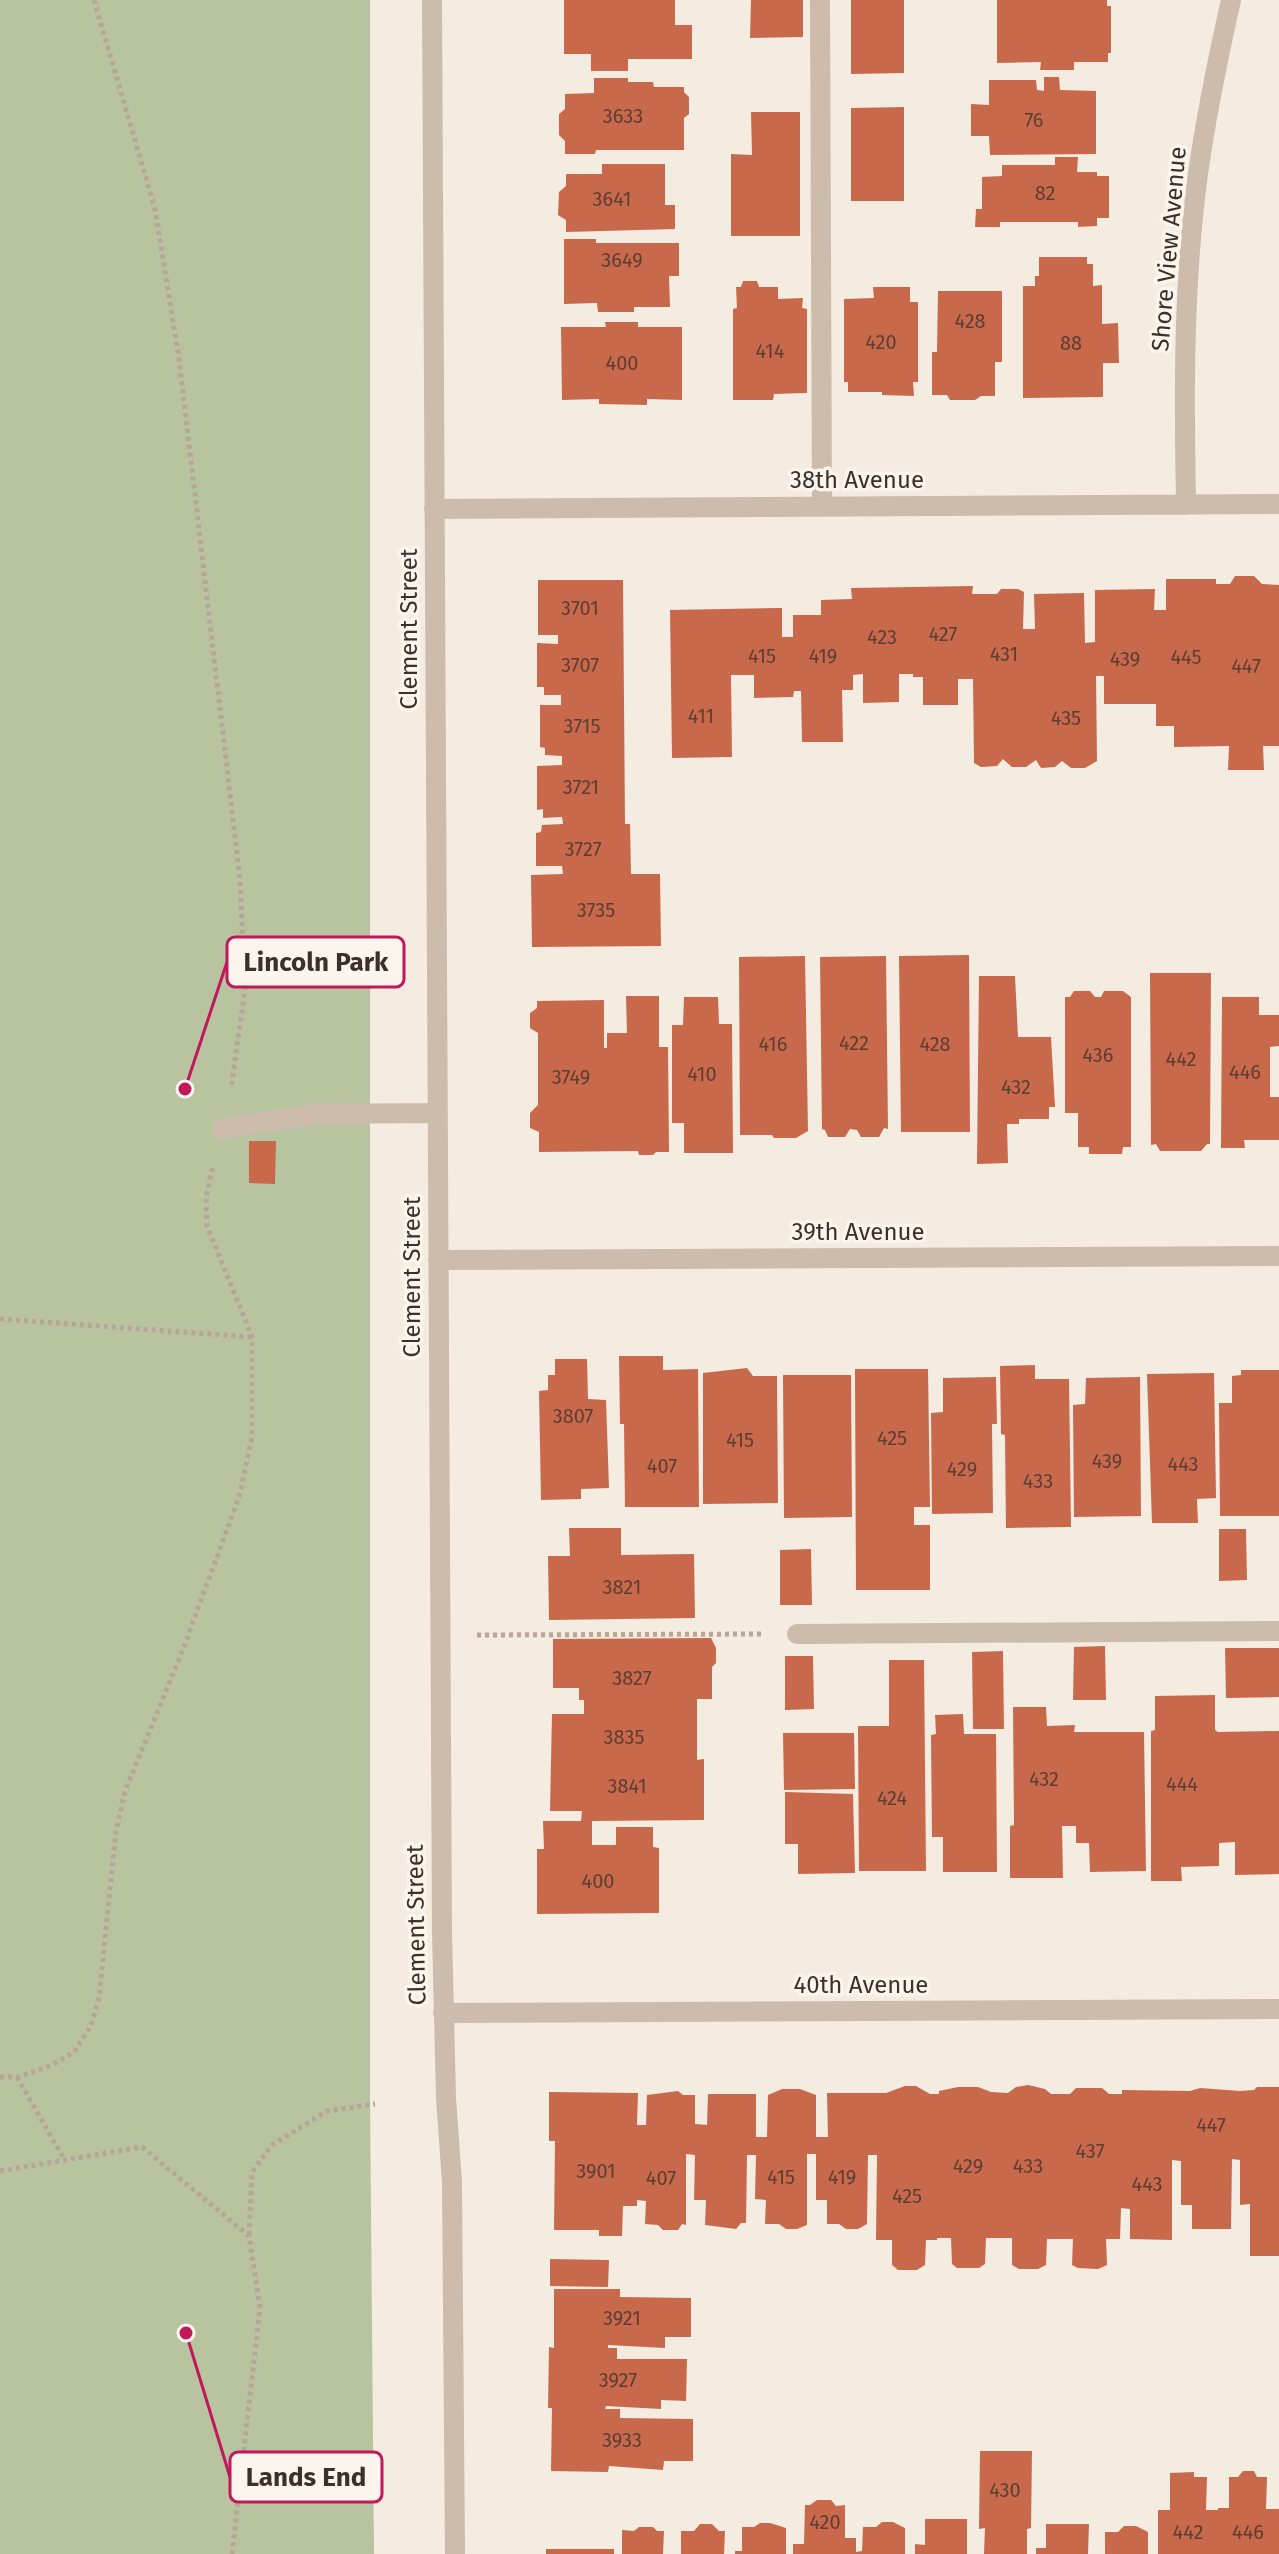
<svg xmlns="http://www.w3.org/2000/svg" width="1279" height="2554" viewBox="0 0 1279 2554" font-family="'Fira Sans',sans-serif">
  <rect width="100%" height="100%" fill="#f4ebe1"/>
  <!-- green -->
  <path fill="#b8c4a0" d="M0,0H370V2095L374,2554H0Z"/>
  <!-- building -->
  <path fill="#c8694b" d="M564,0H675V25H692V59H628V71H591V54H564Z
    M751,0H803V37L750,38Z
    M851,0H904V73L851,74Z
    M997,0H1107V6H1111V53H1108V62H1074V70H1040L1041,62L997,63Z
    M1044,77H1059L1060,90L1096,91V154L990,155L989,136H971V104L989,105V80H1036L1037,90L1044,91Z
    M594,78H628V82H653L654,87H684V92L689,97V114L684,118V150H596L595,154H565V141L559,135V114L565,109V94L594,93Z
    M904,107V201H851V108Z
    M751,112H800V236H731V154L752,155Z
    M1055,157H1078L1077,172H1097V176H1109V218H1097V226L1078,227V222H1000V227H975L976,209H982V177L1002,176V165H1055Z
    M602,164H665V205H675V229L566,232V220L558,215L559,192L566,186V174H602Z
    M564,239H596V243H679V276H669L670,307H634V312H598L597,303L564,304Z
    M1039,257H1087V264H1093V286L1102,285V324L1118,323L1119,363H1103V397L1023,398V286H1035V276H1039Z
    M743,281H757L759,287H778V299L803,298L802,308L807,309V393L774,394L773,400H733V309L737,308L736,287H741Z
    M873,287H910V302H918V382H913L914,396L882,395V392H848V382H844V299L874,298Z
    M938,291H1002V362H995V396H981L975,400H950L947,395H932V352H937Z
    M605,322H638V327H682V400L647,399V405L599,404V399L562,400L561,327H606Z
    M1235,576H1254L1262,584L1279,585V746H1263L1264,770H1228L1229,746L1174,747V726H1156V704H1104V676H1096L1097,761L1085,768H1071L1062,761L1055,767L1041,768L1036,760L1026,767H1012L1003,759L997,766L981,767L974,763L973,679H958V705H923V677H913V674H899V702L863,703V674L853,675V690H842L843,742H802L801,691H794L793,697L754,698V675H731L732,757L672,758L670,610L782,608V637H793V615H821V600L852,599L851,588L973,586L972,594H997L1001,589H1018L1024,592L1023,629H1035L1034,594L1084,593L1085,643L1095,642V590L1155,589L1154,610H1166V579H1216V584H1230Z
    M538,580H623L625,824H630L631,874H660L661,946L532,947L531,875L563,874L562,866H536V833L541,832L542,825L563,824L562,817L543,818V809L537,810V766L562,765V756L545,755V748L540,747V705H561V695H544V687H537V643L558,644V635H538Z
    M969,955L970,1132H901L899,956Z
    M805,956L808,1131L796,1138H774L772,1135H740L739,957Z
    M886,956L888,1129L884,1128L879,1137H861L857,1130L850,1129L845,1137H828L825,1130L822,1129L820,957Z
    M1150,973H1211L1210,1144H1207L1201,1151H1160L1156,1144L1151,1145Z
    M979,976H1015L1018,1037H1051L1055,1107H1049V1119H1019V1124H1007L1008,1163L977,1164Z
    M1074,991H1090L1095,997H1101L1104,991H1123L1131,997V1147H1123L1122,1154H1089V1147H1078V1113H1065V997H1070Z
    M626,996H659V1047H668L669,1152H656L653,1155H639L638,1151L539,1152V1132L530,1128V1113L538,1105V1033L530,1028V1013L537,1008V1001L604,1000V1048H607V1033H627Z
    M684,997H718L719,1024H732L733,1153H684V1123H672V1025H683Z
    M1222,997H1259V1015H1279V1046L1270,1047V1097H1279V1140H1244L1245,1148H1221Z
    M249,1141H276L275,1184L249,1183Z
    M619,1356H663V1370L698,1369L699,1507H625L624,1424H620Z
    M555,1359H587L588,1399L606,1400L609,1488L581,1489V1499L541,1500L539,1391L548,1390V1375H555Z
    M1035,1365V1379H1069L1071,1527L1006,1528L1005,1435L1001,1434L1000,1366Z
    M747,1368L753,1376H777L778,1503L703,1504V1373Z
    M855,1369H928L930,1507H914V1525H930V1590H856Z
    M1241,1370H1279V1516H1220L1219,1403H1232V1376L1241,1375Z
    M1214,1373L1216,1498L1197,1499L1198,1523H1152L1147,1374Z
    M783,1375H851L852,1517L784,1518Z
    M996,1377L997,1424H992L993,1513L932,1514L931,1413L943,1412V1378Z
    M1140,1377L1141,1516L1074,1517L1073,1405L1085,1404L1086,1378Z
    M569,1528H621V1555L694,1554L695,1618L549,1620L548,1556H570Z
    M1219,1529H1246L1247,1580L1219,1581Z
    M811,1549L812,1605H780V1550Z
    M711,1638L716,1648V1663L712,1667V1699H697V1760L704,1759V1820L592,1821V1845H616V1827H653V1847L659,1848V1913L537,1914V1849H544L543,1821H581L582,1811H550L552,1714H584V1700H579V1688H553V1639Z
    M1105,1646L1106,1700H1073L1074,1647Z
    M1225,1648H1279V1697L1226,1698Z
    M1003,1651L1004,1729H973L972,1652Z
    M785,1656H813L814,1709L785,1710Z
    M889,1660H924L926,1871H859L858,1726H889Z
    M1215,1695V1730L1218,1732L1279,1731V1874L1235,1875V1842L1219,1843V1866L1181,1867L1182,1881H1151V1731L1155,1730V1696Z
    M1013,1707H1046L1047,1726L1075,1725L1074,1732H1144L1146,1871L1090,1872L1089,1843H1076V1826H1062L1063,1878H1010V1826L1014,1825Z
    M963,1714L964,1734H996L997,1872H943V1837H932L931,1735L936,1734L935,1715Z
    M783,1733H854L855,1789L784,1790Z
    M785,1792L853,1794L855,1873L798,1874V1844H785Z
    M1028,2085L1045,2089L1051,2094H1070L1076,2088H1102L1109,2094H1122V2090L1190,2091L1200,2088L1240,2091L1254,2090L1257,2087H1279V2256H1250V2204L1240,2205V2160L1232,2159L1231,2229H1192V2205H1181V2161L1172,2160V2240L1130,2239V2209L1121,2208L1120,2239H1106L1107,2265L1098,2269L1078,2268L1072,2265L1073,2239H1047L1046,2265L1038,2269H1019L1012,2265V2238H986L985,2264L979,2268H957L952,2264L951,2238H937V2240H926L925,2265L917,2270H898L892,2265V2240H876L877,2155H868L867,2224L858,2229H846L839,2224H827V2200H816V2154H807V2225L797,2229H786L779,2224H765L766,2200L755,2199L756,2155H747L746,2223H741L736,2229L705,2225L706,2200H694L695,2155L686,2154V2225L682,2224L678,2230H663L658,2225L645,2224L646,2201L637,2200V2206H623L622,2236H599V2230H554L555,2141H549V2092L638,2093L637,2125H646L647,2095L678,2091L683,2095H695V2124L707,2125L708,2094H756V2137H767L768,2095L782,2089H800L816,2095V2137H828L827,2093H886L905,2086H916L930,2094H939V2091L958,2087H978L991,2092L1008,2093L1016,2087Z
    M550,2259L609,2260L608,2287L550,2286Z
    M554,2289H620V2297L691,2298V2337H665V2348L608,2345V2348H617V2359H687L686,2401L661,2400V2409L606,2406L605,2409H620V2418L693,2419V2461H664L663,2470L609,2466L608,2472L551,2471L552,2408H548L549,2347L554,2348Z
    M980,2451H1032L1031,2528L1027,2529V2554H984L985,2528L979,2529Z
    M1243,2471H1254L1257,2477H1267L1266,2509H1279V2554H1158V2510H1170V2473L1194,2472V2477H1207L1206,2510H1218V2508H1229V2477H1238Z
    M817,2500H831L836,2506L845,2505V2538H856V2554H793V2544H804L805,2505H810Z
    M925,2519H967V2554H915V2544L925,2545Z
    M882,2522H893L905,2528V2554H856V2552L862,2551L863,2527H876Z
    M760,2523H770L786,2528V2554H735V2551H742V2527H754Z
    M700,2524H712L719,2531H725L724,2554H681V2531H694Z
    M1046,2524H1089L1088,2554H1036V2548H1046Z
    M1124,2526H1136L1148,2532V2554H1105V2532H1118Z
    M639,2527H653L657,2531H664L663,2554H622V2530L634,2531Z
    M546,2549H614V2554H546Z"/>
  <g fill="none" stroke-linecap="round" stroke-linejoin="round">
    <!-- path -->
    <path stroke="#b9a596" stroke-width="5" stroke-dasharray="4 4" stroke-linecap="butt" d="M94,0L155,209L179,359L240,879L245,989L231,1089
      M0,1319L252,1337
      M477,1635L763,1634
      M0,2077H17L50,2066L74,2052L91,2026L99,1997L116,1831L125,1791L182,1652L239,1497L252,1437V1337L207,1226L206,1197L213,1165
      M17,2077L64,2159
      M0,2171L142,2147L249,2236L260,2308L232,2554
      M249,2235L252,2172L272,2145L327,2111L375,2104"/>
    <!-- minor -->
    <path stroke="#cdbbac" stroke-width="20" d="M432,0L442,1931L446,2098L452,2182L455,2554
      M820,0L822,507
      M1186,505C1184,395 1183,284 1198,174C1206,116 1218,58 1231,0
      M434,509L1279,504
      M222,1129L316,1114L437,1113
      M438,1260L1279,1256
      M797,1634L1279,1631
      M443,2013L1279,2009"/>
  </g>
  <g text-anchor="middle" stroke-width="7" stroke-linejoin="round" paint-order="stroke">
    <!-- number labels -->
    <g font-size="20" fill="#5e3e33">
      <text x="623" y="123">3633</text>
      <text x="1034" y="127">76</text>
      <text x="1045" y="200">82</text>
      <text x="612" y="206">3641</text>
      <text x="622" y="267">3649</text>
      <text x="970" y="328">428</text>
      <text x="881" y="349">420</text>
      <text x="1071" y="350">88</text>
      <text x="770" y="358">414</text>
      <text x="622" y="370">400</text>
      <text x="580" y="615">3701</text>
      <text x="943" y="641">427</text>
      <text x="882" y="644">423</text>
      <text x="1004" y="661">431</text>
      <text x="762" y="663">415</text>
      <text x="823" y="663">419</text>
      <text x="1186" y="664">445</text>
      <text x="1125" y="666">439</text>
      <text x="580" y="672">3707</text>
      <text x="1246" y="673">447</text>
      <text x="701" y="723">411</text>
      <text x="1066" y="725">435</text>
      <text x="582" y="733">3715</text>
      <text x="581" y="794">3721</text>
      <text x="583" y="856">3727</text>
      <text x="596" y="917">3735</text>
      <text x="854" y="1050">422</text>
      <text x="773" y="1051">416</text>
      <text x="935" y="1051">428</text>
      <text x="1098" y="1062">436</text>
      <text x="1181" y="1066">442</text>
      <text x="1245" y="1079">446</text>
      <text x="702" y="1081">410</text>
      <text x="571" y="1084">3749</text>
      <text x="1016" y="1094">432</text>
      <text x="573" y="1423">3807</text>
      <text x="892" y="1445">425</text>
      <text x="740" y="1447">415</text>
      <text x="1107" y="1468">439</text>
      <text x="1183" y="1471">443</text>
      <text x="662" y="1473">407</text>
      <text x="962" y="1476">429</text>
      <text x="1038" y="1488">433</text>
      <text x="622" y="1594">3821</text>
      <text x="632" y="1685">3827</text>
      <text x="624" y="1744">3835</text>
      <text x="1044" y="1786">432</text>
      <text x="1182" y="1791">444</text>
      <text x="627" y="1793">3841</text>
      <text x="892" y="1805">424</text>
      <text x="598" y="1888">400</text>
      <text x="1211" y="2132">447</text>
      <text x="1090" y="2158">437</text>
      <text x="968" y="2173">429</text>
      <text x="1028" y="2173">433</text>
      <text x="596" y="2178">3901</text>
      <text x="781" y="2184">415</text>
      <text x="842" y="2184">419</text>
      <text x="661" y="2185">407</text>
      <text x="1147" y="2191">443</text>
      <text x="907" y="2203">425</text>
      <text x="622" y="2325">3921</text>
      <text x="618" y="2387">3927</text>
      <text x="622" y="2447">3933</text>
      <text x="1005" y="2497">430</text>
      <text x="825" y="2529">420</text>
      <text x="1188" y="2539">442</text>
      <text x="1248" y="2539">446</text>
    </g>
    <!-- street labels -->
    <g font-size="24" fill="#3b302b" stroke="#fbf5ee">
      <text transform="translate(1169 249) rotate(-85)" y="8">Shore View Avenue</text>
      <text x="857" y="488">38th Avenue</text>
      <text transform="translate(409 629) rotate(-90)" y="8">Clement Street</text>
      <text x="858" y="1240">39th Avenue</text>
      <text transform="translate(412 1277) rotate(-90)" y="8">Clement Street</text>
      <text transform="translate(416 1925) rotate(-91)" y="8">Clement Street</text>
      <text x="861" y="1993">40th Avenue</text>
    </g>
  </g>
  <!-- callouts -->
  <path fill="none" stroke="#c2185b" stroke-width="3" d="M185 1089L227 962M186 2333L230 2477"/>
  <g fill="#c2185b" stroke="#fbf5ee" stroke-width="3">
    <circle cx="185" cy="1089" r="8"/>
    <circle cx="186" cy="2333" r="8"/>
  </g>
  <g fill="#fbf5ee" stroke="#c2185b" stroke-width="3">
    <rect x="227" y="937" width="177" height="50" rx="8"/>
    <rect x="230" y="2452" width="152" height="50" rx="8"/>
  </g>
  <g font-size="26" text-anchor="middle" font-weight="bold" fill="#3b302b">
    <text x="316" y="971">Lincoln Park</text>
    <text x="306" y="2486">Lands End</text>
  </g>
</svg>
